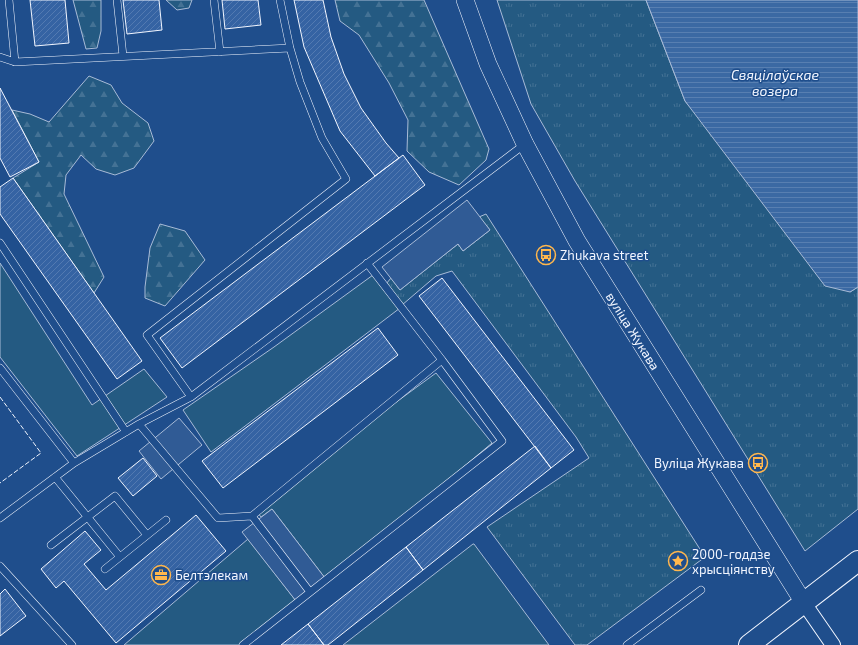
<svg xmlns="http://www.w3.org/2000/svg" width="858" height="645" viewBox="0 0 858 645" font-family="'Exo 2',sans-serif">
  <defs>
    <pattern id="forest-firs" width="22" height="20" patternUnits="userSpaceOnUse"><rect width="22" height="20" fill="#245a82"/><path d="M5 1l3.5 6h-7zM16 11l3.5 6h-7z" fill="#447295"/></pattern>
    <pattern id="park-tufts" width="24" height="20" patternUnits="userSpaceOnUse"><rect width="24" height="20" fill="#245a82"/><path d="M3 7l-1-3M5 7V3M7 7l1-3M15 17l-1-3M17 17v-4M19 17l1-3" fill="none" stroke="#447295"/></pattern>
    <pattern id="water-rules" width="6" height="5" patternUnits="userSpaceOnUse"><rect width="6" height="5" fill="#3b69a3"/><path d="M0 2.5h6" fill="none" stroke="#587fb1"/></pattern>
    <pattern id="building-hatch" width="6" height="6" patternUnits="userSpaceOnUse"><rect width="6" height="6" fill="#3563a3"/><path d="M-1 1l2-2M0 6l6-6M5 7l2-2" fill="none" stroke="#537ab1"/></pattern>
  </defs>
  <rect width="100%" height="100%" fill="#1f4e8c"/>
  <!-- grass -->
  <path fill="#245a82" stroke="#a8bbd7" d="M0,263L92,405L144,369L167,397L77,456L0,357Z
    M373,275L400,308L211,452L183,410L274,347Z
    M436,373L492,443L448,480L325,578L272,509L261,517L258,513L384,411Z
    M248,539L296,601L240,645H124Z
    M474,544L549,645H343L473,544Z"/>
  <!-- forest -->
  <path fill="url(#forest-firs)" stroke="#a8bbd7" d="M73,0H101V31L97,48L86,49Z
    M166,0H192L189,8L177,10Z
    M335,0H424L489,149L486,160L459,185L429,172L407,151L408,120L389,83L359,35L340,21Z
    M89,76L111,85L122,103L148,123L154,141L134,168L115,175L96,169L81,155L66,175L64,194L104,277L94,293L13,178L39,162L12,110L30,114L49,122Z
    M160,224L185,231L205,260L165,306L145,298V287L150,248Z"/>
  <!-- park -->
  <path fill="url(#park-tufts)" stroke="#a8bbd7" d="M497,0H646L685,101L850,292L858,287V509L805,551L575,181L531,104Z
    M486,214L705,557L587,645H575L487,527L589,458L576,437L452,271L436,276L402,305L386,284L391,278L400,290L458,244L463,251L490,230L479,217Z"/>
  <!-- parking -->
  <path fill="#305b95" stroke="#a8bbd7" d="M467,200L490,230L463,251L458,244L400,290L382,267Z
    M179,418L202,445L161,479L139,451Z
    M272,509L325,578L296,601L242,532Z"/>
  <!-- water -->
  <path fill="url(#water-rules)" stroke="#a8bbd7" d="M646,0H858V287L850,292L825,286L685,101Z"/>
  <!-- building -->
  <path fill="url(#building-hatch)" stroke="#f2f6ff" d="M30,0H65L69,43L35,46Z
    M123,0H159L162,30L127,34Z
    M222,0H258L261,25L225,29Z
    M294,0H323L331,37L344,74L361,108L386,143L399,158L375,176L340,131L304,47Z
    M0,88L39,162L10,177L0,158Z
    M403,155L425,185L182,368L160,338Z
    M13,178L142,361L117,379L0,214V187Z
    M442,278L574,450L551,468L419,296Z
    M378,328L398,355L223,488L202,461Z
    M535,446L551,468L423,570L406,547Z
    M143,458L157,476L133,496L118,478Z
    M196,515L226,551L116,643L64,581L56,588L41,569L85,531L101,550L84,564L106,590Z
    M406,547L423,570L328,645H324L308,624Z
    M5,589L26,616L0,636V594Z
    M308,624L324,645H281Z"/>
  <g fill="none" stroke-linecap="round" stroke-linejoin="round">
    <!-- service casing -->
    <g stroke="#f2f6ff" stroke-width="8">
      <path id="service" d="M9,0L15,62
        M117,0L123,56
        M214,0L220,52
        M0,57L15,62L290,48
        M0,243L126,432
        M367,263L442,360
        M0,368L74,463
        M191,397L147,335L346,179L322,138L300,82L290,48L280,0
        M139,424L218,518L252,516L442,360L502,441L243,645
        M55,477L120,557
        M252,516L310,592
        M0,518L74,463L139,424L191,397L525,144
        M51,545L115,496L147,535
        M0,566L72,645
        M105,569L166,520
        M627,645L701,590"/>
    </g>
    <!-- minor casing -->
    <g stroke="#f2f6ff" stroke-width="16">
      <path id="minor" d="M804,603L833,645"/>
    </g>
    <!-- tertiary casing -->
    <g stroke="#f2f6ff" stroke-width="18">
      <path id="tertiary" d="M465,0L488,64L525,144L577,241L804,603"/>
    </g>
    <!-- secondary casing -->
    <g stroke="#f2f6ff" stroke-width="22">
      <path id="secondary" d="M749,645L858,561"/>
    </g>
    <!-- service -->
    <use href="#service" stroke="#1f4e8c" stroke-width="7"/>
    <!-- minor -->
    <use href="#minor" stroke="#1f4e8c" stroke-width="14"/>
    <!-- tertiary -->
    <use href="#tertiary" stroke="#1f4e8c" stroke-width="17"/>
    <!-- secondary -->
    <use href="#secondary" stroke="#1f4e8c" stroke-width="20"/>
    <!-- fence -->
    <path stroke="#f2f6ff" stroke-width="1" stroke-dasharray="5 2" stroke-linecap="butt" d="M0,397L41,453L0,483"/>
  </g>
  <!-- icons -->
  <defs>
    <g id="bus-ring" transform="scale(1)"><circle r="9.5" fill="#1f4e8c" stroke="#ffb74d" stroke-width="1.5"/><path d="M-5-6H5V4H4V6H2V4H-2V6H-4V4H-5ZM-3.5-4V0h7V-4ZM-3.5 1.2v1.5H-2V1.2ZM2 1.2v1.5H3.5V1.2Z" fill="#ffb74d"/></g>
    <g id="sight-ring" transform="scale(1)"><circle r="9.5" fill="#1f4e8c" stroke="#ffb74d" stroke-width="1.5"/><path d="M0-6L1.8-2.2L6-1.7L2.9 1.2L3.7 5.4L0 3.3L-3.7 5.4L-2.9 1.2L-6-1.7L-1.8-2.2Z" fill="#ffb74d"/></g>
    <g id="office-ring" transform="scale(1)"><circle r="9.5" fill="#1f4e8c" stroke="#ffb74d" stroke-width="1.5"/><path d="M-6-3h4V-5.5h4V-3h4V5H-6ZM-1-4.5V-3h2v-1.5ZM-6 0V1H6V0Z" fill="#ffb74d"/></g>
  </defs>
  <g fill-rule="evenodd">
    <use href="#bus-ring" x="546" y="255"/>
    <use href="#bus-ring" x="758" y="463"/>
    <use href="#sight-ring" x="678" y="561"/>
    <use href="#office-ring" x="161" y="575"/>
  </g>
  <g text-anchor="middle" stroke-width="3" stroke-linejoin="round" paint-order="stroke">
    <!-- poi labels -->
    <g font-size="13" fill="#f2f6ff" stroke="#1f4e8c" text-anchor="start">
      <text x="560" y="260">Zhukava street</text>
      <text x="744" y="468" text-anchor="end">Вуліца Жукава</text>
      <text x="692" y="559">2000-годдзе<tspan x="692" dy="15">хрысціянству</tspan></text>
      <text x="175" y="580">Белтэлекам</text>
    </g>
    <!-- street labels -->
    <g font-size="13" fill="#f2f6ff" stroke="#1f4e8c">
      <text transform="translate(633 331) rotate(58)" y="5">вуліца Жукава</text>
    </g>
    <!-- water labels -->
    <g font-size="14" font-style="italic" fill="#f2f6ff" stroke="#1f4e8c">
      <text x="775" y="80">Свяцілаўскае<tspan x="775" dy="16">возера</tspan></text>
    </g>
  </g>
</svg>
